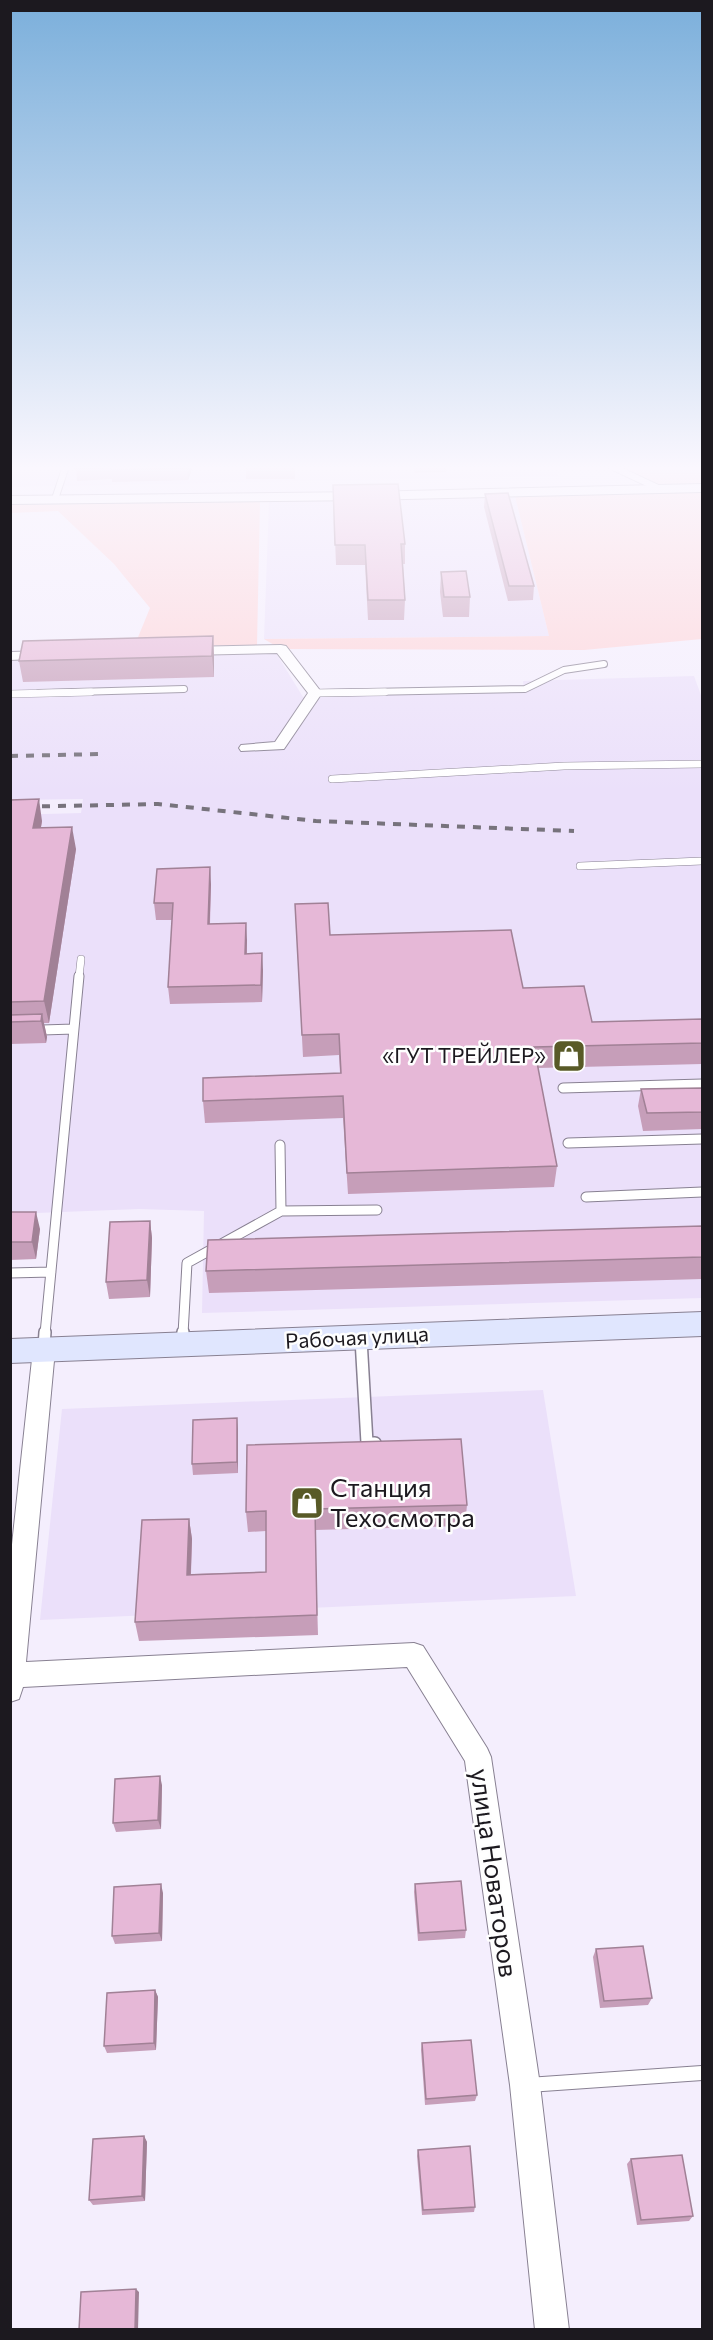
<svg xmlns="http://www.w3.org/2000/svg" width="713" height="2340" viewBox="0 0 713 2340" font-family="Commissioner,sans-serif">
  <rect width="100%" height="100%" fill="#f4eefd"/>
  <!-- built -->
  <path fill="#ebe0fa" d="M10,466H553L559,476L11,487Z
    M514,492L549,636L264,639L269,502Z
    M276,653L303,697L524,692L523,681L694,676L702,698V1298L202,1313L204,1211L139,1209L11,1214L10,815L81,813L83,799L11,800V660Z
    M543,1390L576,1596L40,1620L62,1409Z"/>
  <!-- green -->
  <path fill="#fed2d6" d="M611,466H702V639L584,650L281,649L264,639L549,636L514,492L659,489Z
    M260,502L257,645L134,647L150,608L114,564L58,511L11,513V505Z"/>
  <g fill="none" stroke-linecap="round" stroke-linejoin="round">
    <!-- service-far4 casing -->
    <g stroke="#888092" stroke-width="8">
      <path id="service-far4" d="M611,466L660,489
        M55,499L66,466
        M39,693L184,689
        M315,693L525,689L564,670L604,664"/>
    </g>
    <!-- service-far3 casing -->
    <g stroke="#888092" stroke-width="8">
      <path id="service-far3" d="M315,693L385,692
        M10,694L91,692
        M332,779L564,766L702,764
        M580,866L702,861
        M79,977L81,959"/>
    </g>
    <!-- service-far2 casing -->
    <g stroke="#888092" stroke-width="11">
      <path id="service-far2" d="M10,1031L74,1029
        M563,1088L702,1084
        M568,1143L702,1139
        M586,1197L702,1192
        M281,1211L377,1210
        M10,1273L51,1272
        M45,1334L79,976
        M183,1334L187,1263L281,1211L280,1145"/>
    </g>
    <!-- service-far1 casing -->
    <g stroke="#888092" stroke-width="14">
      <path id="service-far1" d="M361,1339L367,1443H375
        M182,1344L183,1332
        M44,1347L45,1332"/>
    </g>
    <!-- service casing -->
    <g stroke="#888092" stroke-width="16">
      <path id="service" d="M528,2085L702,2073"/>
    </g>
    <!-- minor casing -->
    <g stroke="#888092" stroke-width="2">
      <path id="minor" d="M281,645L286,646L322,693L284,749L241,751L239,748L241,745L275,742L308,693L277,653L187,655L180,651L187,647Z
        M47,651L54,655L52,658L10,660V652Z
        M44,1341L52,1344L55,1350L26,1662L414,1643L423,1646L487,1748L491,1757L540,2085L569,2330H535L510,2085L465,1761L407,1667L23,1687L19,1699L10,1702V1563L33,1350L36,1344Z"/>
    </g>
    <!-- tertiary casing -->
    <g stroke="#888092" stroke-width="2">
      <path id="tertiary" d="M702,484V492L365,500L10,504V496L365,492Z"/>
    </g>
    <!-- secondary casing -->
    <g stroke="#888092" stroke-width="2">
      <path id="secondary" d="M702,1312V1336L10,1363V1339Z"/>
    </g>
    <!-- service-far4 -->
    <use href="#service-far4" stroke="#fff" stroke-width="6"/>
    <!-- service-far3 -->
    <use href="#service-far3" stroke="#fff" stroke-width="7"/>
    <!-- service-far2 -->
    <use href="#service-far2" stroke="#fff" stroke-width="9"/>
    <!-- service-far1 -->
    <use href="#service-far1" stroke="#fff" stroke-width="11"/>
    <!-- service -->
    <use href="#service" stroke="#fff" stroke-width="14"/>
    <!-- minor -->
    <use href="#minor" fill="#fff" fill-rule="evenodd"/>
    <!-- tertiary -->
    <use href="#tertiary" fill="#fff" fill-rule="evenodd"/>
    <!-- secondary -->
    <use href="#secondary" fill="#e0e6fe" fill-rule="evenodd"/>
    <!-- rail -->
    <path stroke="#77737c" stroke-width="4" stroke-dasharray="8 8" stroke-linecap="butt" d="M10,756L103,754
      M10,807L158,804L316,821L574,831"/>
  </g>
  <!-- wall -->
  <path fill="#c69eb9" d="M76,466H193L188,480L112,482V479L77,481Z
    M246,466H295V479H246Z
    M413,466H446V472L415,473Z
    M333,485L405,544V564H403L405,600L404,620H368L365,565H336Z
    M485,494L534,586L533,600L508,601L484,507Z
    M441,572L470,597L469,617H443L440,592Z
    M213,636L214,657V677L23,682L19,661Z
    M10,800L42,821L41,827L76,849L49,1023H44L47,1037L46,1043L10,1044Z
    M211,884L210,924L247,940V954L263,970L262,1002L170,1004L168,987L172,920H156L154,903Z
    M295,904L330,935L523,988L592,1022L702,1019V1064L538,1068L557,1166L554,1187L348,1194L343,1118L205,1123L203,1101L340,1073L339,1055L303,1057Z
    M702,1088V1129L643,1131L638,1106L641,1089Z
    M10,1212L40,1229L36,1259L10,1260Z
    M150,1221L152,1238L150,1297L109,1299L106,1282Z
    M702,1226V1279L209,1293L206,1271Z
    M238,1429V1473L193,1475L192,1464Z
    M247,1445L467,1505L465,1526L315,1530L318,1635L139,1641L135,1622L189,1519L192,1539L191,1574L266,1572V1531L248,1532L246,1512Z
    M162,1785L161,1829L116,1832L113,1823Z
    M415,1884L466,1930L465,1938L418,1941L414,1892Z
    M163,1893L162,1941L115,1944L112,1936Z
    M596,1949L652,1998L648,2005L600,2008L593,1957Z
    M155,1990L158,1997L156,2050L107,2053L104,2046Z
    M422,2043L477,2095L475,2101L425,2105L421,2050Z
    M144,2136L147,2142L145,2201L93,2205L89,2200Z
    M418,2150L475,2207L474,2212L422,2215L417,2156Z
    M631,2159L693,2216L689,2221L637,2225L627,2164Z"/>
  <!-- shaded-wall -->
  <path fill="#a18196" d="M188,466H193L188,480L187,468Z
    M213,636L214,657V677L212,656Z
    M39,799L42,821L37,850L33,828Z
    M72,827L76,849L49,1023L44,1001Z
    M210,867L211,884L209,941L208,924Z
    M246,923L247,940L246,971L245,954Z
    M262,953L263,970L262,1002L261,985Z
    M42,1014L47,1037L46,1043L41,1021Z
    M36,1212L40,1229L36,1259L32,1242Z
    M150,1221L152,1238L150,1297L147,1280Z
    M237,1418L238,1429V1473L237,1462Z
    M189,1519L192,1539L190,1594L187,1575Z
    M160,1776L162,1785L161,1829L158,1820Z
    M161,1884L163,1893L162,1941L159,1933Z
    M155,1990L158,1997L156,2050L154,2043Z
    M144,2136L147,2142L145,2201L142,2196Z
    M136,2289L139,2292L138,2330H135Z"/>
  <!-- building -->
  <path fill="#e6b8d7" stroke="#a18196" stroke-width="1.5" d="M76,466H188L187,468L111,470V467L75,469Z
    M398,484L405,544H401L405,600H368L365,545H335L333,485Z
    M508,493L534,586H509L485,494Z
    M466,571L470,597H444L441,572Z
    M213,636L212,656L19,661L23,641Z
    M39,799L33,828L72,827L44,1001L10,1002V800Z
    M210,867L208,924L246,923L245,954L262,953L261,985L168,987L173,903H154L157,869Z
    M328,903L330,935L511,930L523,988L584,986L592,1022L702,1019V1043L534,1047L557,1166L347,1173L343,1096L203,1101V1078L341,1073L339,1034L302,1035L295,904Z
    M42,1014L41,1021L10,1022V1015Z
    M702,1088V1112L647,1113L641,1089Z
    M10,1212H36L32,1242H10Z
    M150,1221L147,1280L106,1282L110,1222Z
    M702,1226V1257L206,1271L208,1240Z
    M237,1418V1462L192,1464L193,1420Z
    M461,1439L467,1505L315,1509L317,1615L135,1622L142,1520L189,1519L187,1575L266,1572V1511L246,1512L247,1445Z
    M160,1776L158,1820L113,1823L115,1779Z
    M461,1881L466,1930L419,1933L415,1884Z
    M161,1884L159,1933L112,1936L114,1887Z
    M643,1946L652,1998L604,2001L596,1949Z
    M155,1990L154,2043L104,2046L107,1993Z
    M471,2040L477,2095L426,2099L422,2043Z
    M144,2136L142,2196L89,2200L93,2139Z
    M470,2146L475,2207L423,2210L418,2150Z
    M682,2155L693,2216L641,2220L631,2159Z
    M136,2289L135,2330H79L81,2292Z"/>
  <!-- sky -->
  <linearGradient id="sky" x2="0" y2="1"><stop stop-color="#7bafdb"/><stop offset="0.59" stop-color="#faf7fe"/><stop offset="1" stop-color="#faf7fe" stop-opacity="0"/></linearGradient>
  <rect width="713" height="793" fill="url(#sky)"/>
  <!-- icons -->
  <defs>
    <g id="shop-square" transform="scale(1.725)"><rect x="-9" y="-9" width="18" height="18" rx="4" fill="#585a27" stroke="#fefefe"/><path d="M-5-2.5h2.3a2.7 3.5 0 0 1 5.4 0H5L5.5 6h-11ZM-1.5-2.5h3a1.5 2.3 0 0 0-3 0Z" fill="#fff"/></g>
  </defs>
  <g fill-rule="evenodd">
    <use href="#shop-square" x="569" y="1056"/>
    <use href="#shop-square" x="307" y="1503"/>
  </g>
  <g text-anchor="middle" stroke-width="5" stroke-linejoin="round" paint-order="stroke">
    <!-- poi labels -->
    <g font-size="21" fill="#1c191f" stroke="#fefefe" text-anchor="end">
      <text x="546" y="1063">«ГУТ ТРЕЙЛЕР»</text>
    </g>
    <!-- street labels -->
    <g font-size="21" fill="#1c191f" stroke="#fefefe">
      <text transform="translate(357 1338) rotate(-3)" y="7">Рабочая улица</text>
    </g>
    <!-- near-poi labels -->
    <g font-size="26" fill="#1c191f" stroke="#fefefe" text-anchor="start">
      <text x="330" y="1497">Станция<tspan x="330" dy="30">Техосмотра</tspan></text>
    </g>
    <!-- near-street labels -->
    <g font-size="26" fill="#1c191f" stroke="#fefefe">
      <text transform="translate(494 1873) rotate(82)" y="9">улица Новаторов</text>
    </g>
  </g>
  <!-- border -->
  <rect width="713" height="2340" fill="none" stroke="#1c191f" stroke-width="24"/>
</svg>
